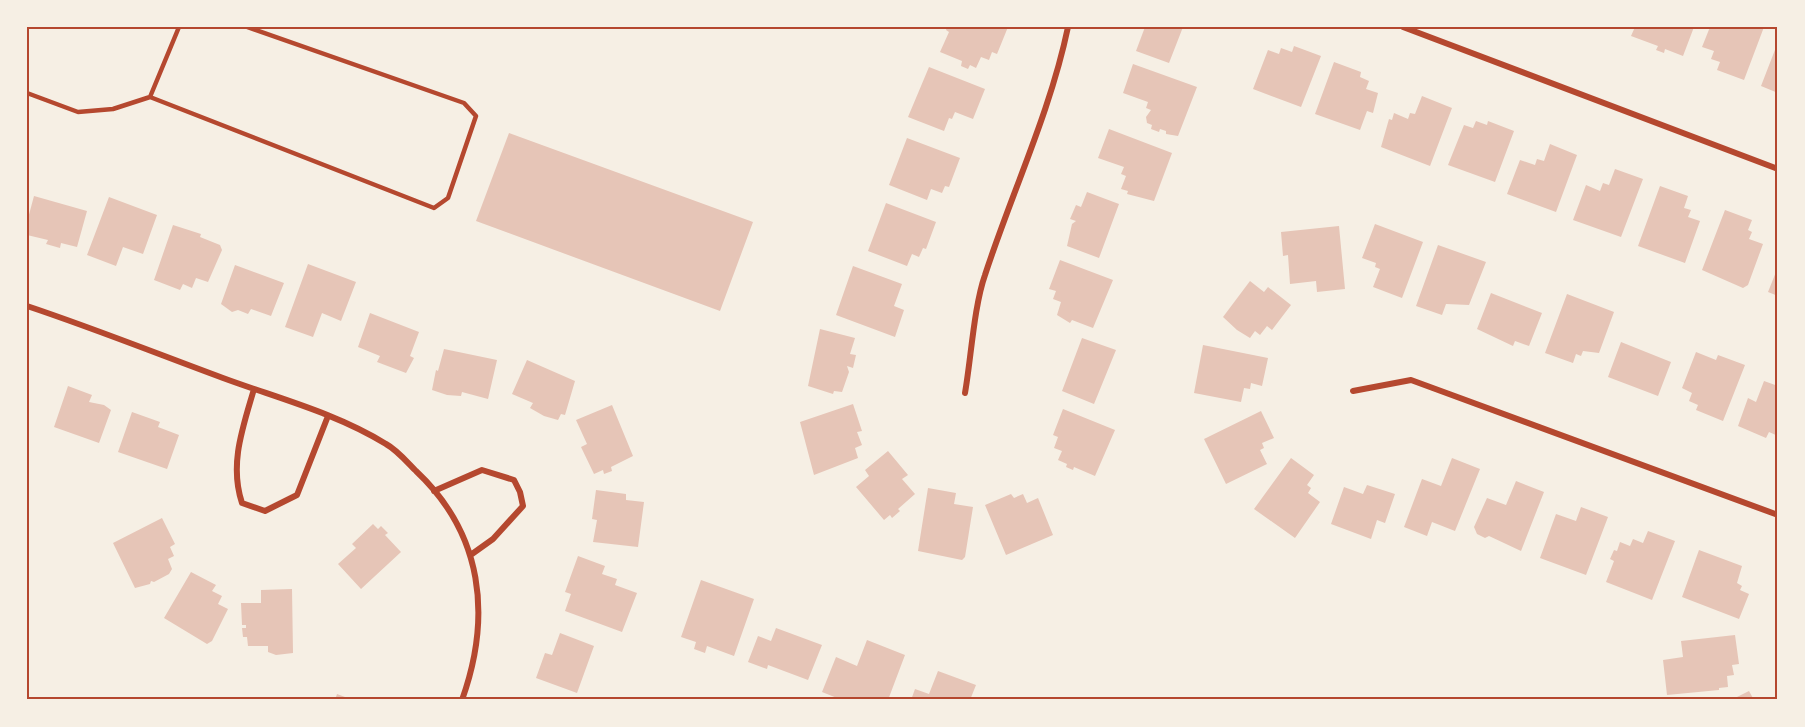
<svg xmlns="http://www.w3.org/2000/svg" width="1805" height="727" viewBox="0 0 1805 727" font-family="Manrope,sans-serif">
  <rect width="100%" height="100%" fill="#f6efe4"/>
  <!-- building -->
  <path fill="#e6c5b7" d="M947,27H1008L997,54L992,52L989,60L981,57L976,68L970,65L968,69L961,66L962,61L940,52L949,32L946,30Z
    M1145,27H1183L1169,63L1136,51Z
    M1635,27H1694L1683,56L1665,49L1664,53L1656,50L1658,46L1631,36Z
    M1710,27H1764L1744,80L1717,70L1720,62L1711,59L1714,51L1702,47Z
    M1778,42V93L1761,86Z
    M1294,46L1321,56L1301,107L1253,89L1268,50L1279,54L1281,48L1292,52Z
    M1334,62L1361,72L1360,77L1369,81L1366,89L1378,93L1373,113L1367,111L1360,130L1315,114Z
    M1133,64L1197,87L1178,136L1166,134V131L1160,129L1159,132L1151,129L1152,125L1147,123L1146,117L1151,110L1146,108L1148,102L1123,93Z
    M929,67L985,89L973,119L955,112L952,119L949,118L944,131L908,117Z
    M1422,96L1452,108L1430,166L1381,147L1389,119L1392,120L1394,113L1408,119L1410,113L1415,114Z
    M1476,121L1487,125L1488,121L1514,131L1495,182L1448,165L1464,125L1473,128Z
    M1109,129L1172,153L1154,201L1127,194L1128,191L1121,189L1126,176L1121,174L1124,167L1098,158Z
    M509,133L753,222L720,311L476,221Z
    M907,138L960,158L949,187L945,186L942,193L931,189L927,200L889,185Z
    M1550,144L1577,155L1556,212L1507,194L1520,160L1535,165L1537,159L1544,161Z
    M1615,169L1643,179L1621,237L1573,220L1586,185L1600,191L1603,183L1609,185Z
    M1660,186L1688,196L1684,208L1691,210L1688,217L1700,221L1685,263L1638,246Z
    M1087,192L1119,204L1099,258L1067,246L1072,224L1076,221L1070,219L1076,205L1081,207Z
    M34,196L87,211L77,247L61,243L60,248L46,244L48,240L27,235V222Z
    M109,197L157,215L143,254L123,247L116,266L87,255Z
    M886,203L936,222L926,249L923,248L919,257L912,254L907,266L868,251Z
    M1725,210L1752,220L1748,230L1752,232L1749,239L1763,244L1748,285L1743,288L1702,270Z
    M1375,224L1423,242L1402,298L1373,287L1380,269L1375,267L1376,263L1362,258Z
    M173,225L201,234L200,237L220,245L222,250L208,282L196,278L192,288L183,284L180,290L154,280Z
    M1339,226L1345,289L1317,292L1316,281L1290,284L1288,255L1283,256L1281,232Z
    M1438,245L1486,262L1469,305L1446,304L1442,315L1416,306Z
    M1060,260L1113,280L1093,328L1072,320L1070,323L1057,315L1061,302L1053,299L1056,291L1049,289Z
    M308,264L356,282L341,321L322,313L313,337L285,327Z
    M235,265L284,283L271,316L251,309L248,314L238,310L232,312L221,304Z
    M853,266L902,284L894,306L904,310L895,337L836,315Z
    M1778,267V296L1768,292Z
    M1250,281L1264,292L1268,287L1291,305L1272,330L1267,326L1260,335L1255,331L1250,338L1237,330L1223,317Z
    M1491,293L1542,313L1529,346L1515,341L1513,346L1477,329Z
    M1567,294L1614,312L1599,353L1583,351L1581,356L1576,354L1573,363L1545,353Z
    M370,313L419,332L410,356L414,358L406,373L377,362L380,356L358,347Z
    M820,329L855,338L850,354L856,355L853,368L847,366L849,372L842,392L834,391L833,394L808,386Z
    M1082,338L1116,350L1094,404L1062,391Z
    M1621,342L1671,362L1658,396L1608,377Z
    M1203,345L1268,358L1262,386L1251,383L1250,389L1244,388L1241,402L1194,393Z
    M444,349L497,360L488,399L462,392L461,396L447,395L432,390L436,370L438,371Z
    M1696,352L1716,360L1718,355L1745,365L1723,421L1696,410L1698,405L1689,401L1692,393L1682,388Z
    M527,360L575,381L565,415L561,414L558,420L544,416L530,408L533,403L512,394Z
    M1764,381L1778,386V436L1769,432L1766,438L1738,426L1748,398L1756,402Z
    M68,386L92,395L89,402L104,405L111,410L99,443L54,427Z
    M853,404L862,431L857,432L862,445L855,448L858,458L814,475L800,422Z
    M612,405L633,456L611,467L612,471L604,474L603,470L594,474L581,447L587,444L576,420Z
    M1063,409L1115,430L1095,476L1074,467L1073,470L1066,467L1067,464L1058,460L1062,451L1054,448L1058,437L1053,435Z
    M1261,411L1274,438L1262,443L1264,448L1260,450L1267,464L1226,484L1204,439Z
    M132,412L160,422L158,427L179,435L167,469L118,452Z
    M888,451L908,475L902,479L915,494L898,509L900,511L892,518L890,515L884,520L856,487L869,476L865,470Z
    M1291,458L1314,475L1307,485L1311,488L1308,493L1320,502L1295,538L1254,509Z
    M1452,458L1480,469L1455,531L1432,522L1427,536L1404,527L1422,479L1441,486Z
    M1516,481L1544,492L1521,551L1489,536L1485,538L1477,534L1474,527L1487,498L1506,505Z
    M1367,485L1395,494L1385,523L1377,520L1371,539L1331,524L1344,487L1363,494Z
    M928,488L956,493L954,504L973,507L965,557L962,560L918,551Z
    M596,490L626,494V500L644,502L638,547L593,542L597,520L592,519Z
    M1011,494L1014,498L1023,494L1027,503L1038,498L1053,535L1006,555L985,505Z
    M1581,507L1608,517L1586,575L1540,558L1556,514L1576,521Z
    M162,518L175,544L170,547L174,556L168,559L172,569L169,574L154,582L151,581L150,584L135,588L113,543Z
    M373,524L378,529L381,526L388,533L385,535L401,552L361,589L338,564L356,548L352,544Z
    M1648,531L1675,541L1652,600L1606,582L1614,561L1610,559L1614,550L1617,551L1620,542L1630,546L1633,539L1643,543Z
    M1699,550L1742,566L1737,583L1742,586L1740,590L1749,594L1739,619L1682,597Z
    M578,556L605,566L602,574L617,579L615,585L637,593L622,632L565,611L571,594L565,592Z
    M191,572L216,585L212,591L222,596L218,604L228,609L212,641L207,644L164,618Z
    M701,580L754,599L734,656L707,646L705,653L694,649L696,642L681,637Z
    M292,589L293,653L276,655L268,652V646H248L247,637H243L242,628H246V625H242L241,603H261V590Z
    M776,628L822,645L808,680L768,665L767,669L748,662L758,636L771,641Z
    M560,633L594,646L577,693L536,678L545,653L552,655Z
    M1735,635L1739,664L1732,665L1734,675L1727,676L1728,687L1719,688V690L1667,695L1663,660L1683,657L1681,641Z
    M867,640L905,655L888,700H842L822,692L836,657L857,666Z
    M938,671L976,685L970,700H911L915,689L929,694Z
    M1749,691L1754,700H1731Z
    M337,694L353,700H335Z"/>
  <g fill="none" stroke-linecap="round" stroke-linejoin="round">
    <!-- service -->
    <path stroke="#b5482f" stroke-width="4.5" d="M27,93L78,112L113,109L150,97
      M150,97L434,208L448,198L476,116L464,103L247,27
      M150,97L179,27"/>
    <!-- minor -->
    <path stroke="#b5482f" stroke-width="6" d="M1403,27L1778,169
      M27,306C93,328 158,354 223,378C277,398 336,413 386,444C397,450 407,462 416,471C483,534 492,616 462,700
      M254,389C243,427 229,464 242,503L265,511L297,495L328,416
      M1353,391L1411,380L1778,515
      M965,393C971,359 974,306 985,275C1012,192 1050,113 1068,27
      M434,491L482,470L514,480L520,492L523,506L493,539L472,554"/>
  </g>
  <!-- border -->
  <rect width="1805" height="727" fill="none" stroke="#f6efe4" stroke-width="57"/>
  <rect x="28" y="28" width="1748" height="670" fill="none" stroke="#b5482f" stroke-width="2"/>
</svg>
